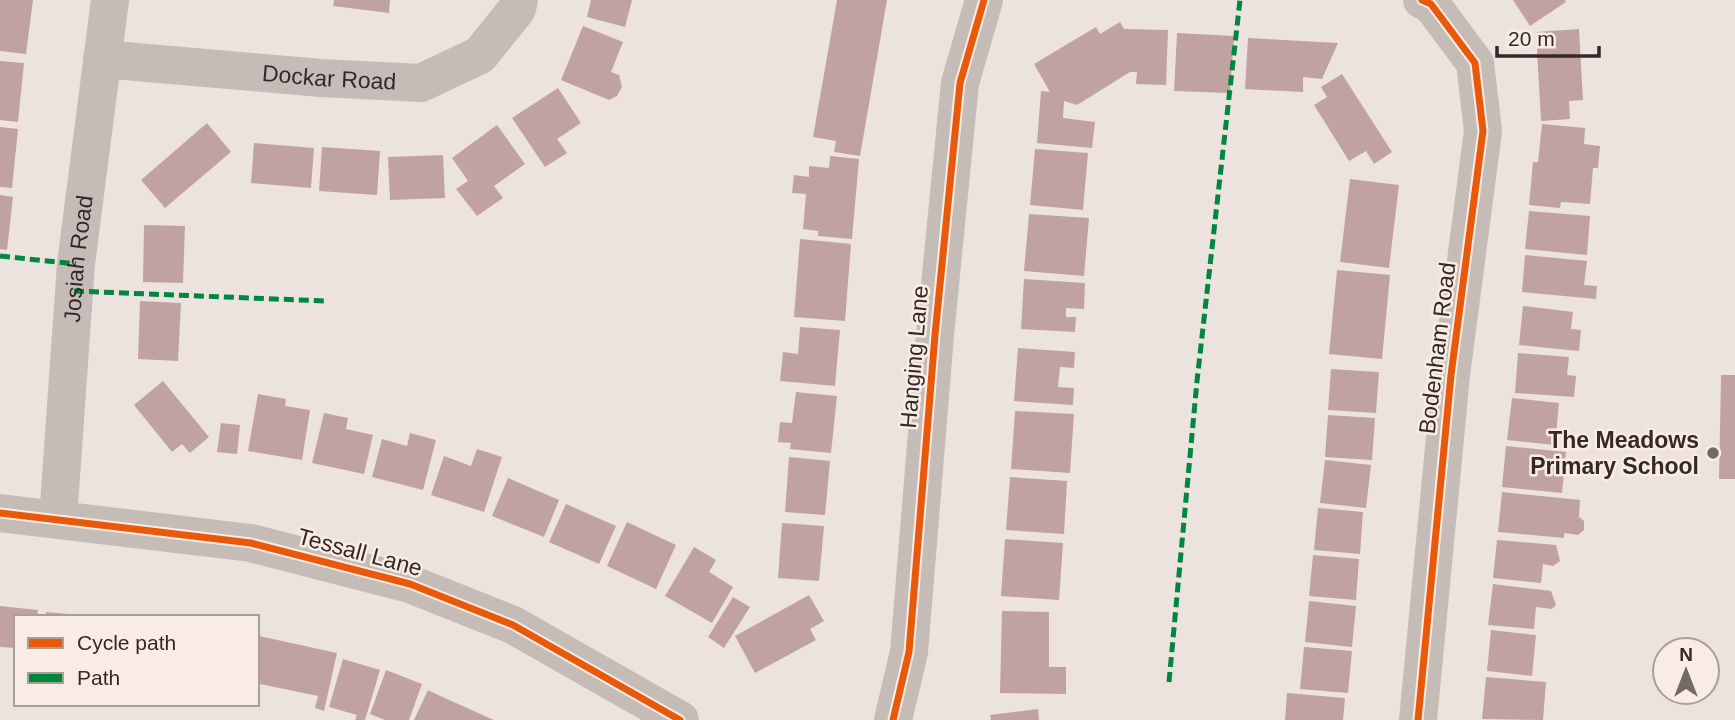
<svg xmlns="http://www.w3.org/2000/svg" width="1735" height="720" viewBox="0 0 1735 720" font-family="Helvetica,sans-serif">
  <rect width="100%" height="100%" fill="#ece3df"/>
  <!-- building -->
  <path fill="#c0a3a0" d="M0,0H33L26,54L0,51Z
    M334,0H390L389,13L333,6Z
    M591,0H632L625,27L587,17Z
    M837,0H887L860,156L834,152L836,141L813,137Z
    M1513,0H1565L1566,2L1530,26Z
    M1120,22L1124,29L1168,30L1166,85L1136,84L1137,72H1130L1077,105L1064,101L1063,118L1095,122L1092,148L1037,143L1041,91L1050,92L1034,64L1096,27L1100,34Z
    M583,26L623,42L611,72L619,75L622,87L617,96L609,100L561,80Z
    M1579,29L1583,100L1569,101L1570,119L1541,121L1536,32Z
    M1177,33L1234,36L1230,93L1174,91Z
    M1248,38L1338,43L1322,79L1303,77V92L1245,89Z
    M0,61L24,63L18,122L0,120Z
    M1342,74L1392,152L1374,164L1366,151L1349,161L1314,105L1327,97L1321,87Z
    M558,88L581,123L557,139L567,153L545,167L512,118Z
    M207,123L231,152L165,208L141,180Z
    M1542,124L1585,128L1584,144L1600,146L1598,168H1593L1590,204L1561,202L1560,208L1529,205L1533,162H1538Z
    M497,125L525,164L494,186L503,198L477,216L456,189L468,181L452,158Z
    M0,127L18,129L12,188L0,187Z
    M254,143L314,148L311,188L251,183Z
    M322,147L380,151L377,195L319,191Z
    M1035,149L1088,153L1083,210L1030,205Z
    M443,155L445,198L390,200L388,157Z
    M830,156L859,159L852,239L818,236V231L803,229L806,194L792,193L794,175L809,177V166L829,168Z
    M1350,179L1399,185L1389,268L1340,262Z
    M0,195L13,197L7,250L0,249Z
    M1529,211L1590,216L1587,255L1525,249Z
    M1029,214L1089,218L1084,276L1024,271Z
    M144,225L185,226L183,283L143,282Z
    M800,239L851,244L845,321L794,317Z
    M1525,255L1587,261L1584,285L1597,286L1596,299L1522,292Z
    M1337,270L1390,275L1382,359L1329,354Z
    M1024,279L1085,283L1084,309L1066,308V317H1076L1075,332L1021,329Z
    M140,301L181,303L178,361L138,359Z
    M1523,306L1573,312L1571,329L1581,330L1579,351L1519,345Z
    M800,327L840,330L835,386L780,381L783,352L798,354Z
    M1018,348L1075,352L1074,368L1060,367L1058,387L1074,388L1073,405L1014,401Z
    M1518,353L1569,357L1567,375L1576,376L1574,397L1515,393Z
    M1331,369L1379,372L1376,413L1328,410Z
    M1721,375H1735V479H1719Z
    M163,381L209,437L190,453L182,444L172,452L134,405Z
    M796,392L837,396L831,453L790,449L791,443L778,442L780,422L792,423Z
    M258,394L286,399L285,406L310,410L302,460L248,451Z
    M1512,398L1559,403L1555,445L1507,440Z
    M1015,411L1074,414L1070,473L1011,469Z
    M324,413L348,418L346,429L373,435L364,474L312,463Z
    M1328,415L1375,418L1372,460L1325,457Z
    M221,423L240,425L237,454L217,452Z
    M410,433L436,440L423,490L372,477L382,439L407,446Z
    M1506,446L1566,452L1562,493L1502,487Z
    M477,449L502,457L484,512L431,495L444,456L471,466Z
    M789,457L830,461L825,515L785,512Z
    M1325,460L1371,465L1366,508L1320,503Z
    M1010,477L1067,481L1064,534L1006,530Z
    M508,478L559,500L544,537L492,516Z
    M1502,492L1580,500L1579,517L1584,521V530L1578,535L1564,533V538L1498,532Z
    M566,504L616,526L599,564L549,542Z
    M1318,508L1363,512L1360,554L1314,550Z
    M627,522L676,545L656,589L607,566Z
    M782,523L824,526L819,581L778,578Z
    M1005,539L1063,543L1059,600L1001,596Z
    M1497,540L1556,545L1560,561L1553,566L1543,564L1541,583L1493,578Z
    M694,547L716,560L709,572L733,587L712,623L665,596Z
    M1313,555L1359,559L1356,600L1309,596Z
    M1493,584L1551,591L1556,605L1552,609L1536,607L1534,629L1488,625Z
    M809,595L824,621L810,629L816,640L755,673L735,636Z
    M733,597L750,607L724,648L708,637Z
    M1309,601L1356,606L1352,647L1305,642Z
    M0,606L38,610L37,617H16V648L0,647Z
    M1002,611L1049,612V667H1066V694L1000,693Z
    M46,612L80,615L79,617H46Z
    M1491,630L1536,635L1532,676L1487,671Z
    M259,636L337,653L324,711L315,708L318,696L260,684L257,689Z
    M1304,647L1352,651L1348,693L1300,689Z
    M343,659L380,670L365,720H355L357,715L329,707Z
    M386,670L422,684L409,720H385L370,714Z
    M1486,677L1546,682L1543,720L1482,719Z
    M428,690L438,695L494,720H414Z
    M1287,693L1345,698L1343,720H1285Z
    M1038,709L1039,720H991L990,715Z"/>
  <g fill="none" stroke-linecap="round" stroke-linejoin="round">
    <!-- minor -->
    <g stroke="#c5bcb8" stroke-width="38">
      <path id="s1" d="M102,59L321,78L421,83L480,55L517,9L519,0"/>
      <path d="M0,513L251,543L410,584L513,625L680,720"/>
      <path id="s2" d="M58,519L76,264L110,0"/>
      <path d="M893,720L909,652L935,335L960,83L984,0"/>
      <path d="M1418,720L1451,375L1483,131L1475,63L1431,4L1422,0"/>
    </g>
    <!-- quiet -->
    <path stroke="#00873e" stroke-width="5" stroke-dasharray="10 5" stroke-linecap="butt" d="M0,256L76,264
      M74,291L325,301
      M1169,682L1197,381L1240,0"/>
    <!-- cycleway casing -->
    <g stroke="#f9ece5" stroke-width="11">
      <path id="cycleway" d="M0,513L251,543L410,584L513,625L680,720
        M893,720L909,652L935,335L960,83L984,0
        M1418,720L1451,375L1483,131L1475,63L1431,4L1422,0"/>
    </g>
    <!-- cycleway -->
    <use href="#cycleway" stroke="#e8590c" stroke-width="7"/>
  </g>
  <!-- markers -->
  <circle fill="#756967" stroke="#f9ece5" stroke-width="2.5" cx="1713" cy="453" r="7"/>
  <g text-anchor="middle" stroke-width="5" stroke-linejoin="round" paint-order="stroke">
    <!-- street labels -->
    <g font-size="23" fill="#352826" stroke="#f9ece5">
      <text dy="8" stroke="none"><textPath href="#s1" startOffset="228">Dockar Road</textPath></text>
      <text dy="8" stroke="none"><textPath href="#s2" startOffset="261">Josiah Road</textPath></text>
      <text transform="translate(1437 348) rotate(-83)" y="8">Bodenham Road</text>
      <text transform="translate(914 357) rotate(-85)" y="8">Hanging Lane</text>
      <text transform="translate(360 552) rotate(15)" y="8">Tessall Lane</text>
    </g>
    <!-- poi labels -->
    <g font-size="23" font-weight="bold" fill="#352826" stroke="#f9ece5" text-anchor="end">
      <text x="1699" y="448">The Meadows<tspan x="1699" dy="26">Primary School</tspan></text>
    </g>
  </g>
  <!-- legend -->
  <rect x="14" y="615" width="245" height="91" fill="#f9ece5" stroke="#ab9e99" stroke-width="2"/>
  <rect x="28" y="638" width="35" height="10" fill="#e8590c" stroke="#ab9e99" stroke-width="2"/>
  <text x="77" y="650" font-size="21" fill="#352826">Cycle path</text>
  <rect x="28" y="673" width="35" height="10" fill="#00873e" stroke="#ab9e99" stroke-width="2"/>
  <text x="77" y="685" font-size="21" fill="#352826">Path</text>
  <!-- north arrow -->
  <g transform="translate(1686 671)"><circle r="33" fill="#f9ece5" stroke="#ab9e99" stroke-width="2"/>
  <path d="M0-5L12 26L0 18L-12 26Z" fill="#756967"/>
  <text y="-10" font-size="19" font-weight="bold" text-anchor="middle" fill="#352826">N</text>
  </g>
  <!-- scale -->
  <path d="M1497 46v10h102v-10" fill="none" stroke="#352826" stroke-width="3.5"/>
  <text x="1508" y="46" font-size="21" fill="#352826" stroke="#f9ece5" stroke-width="5" paint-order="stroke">20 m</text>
</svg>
